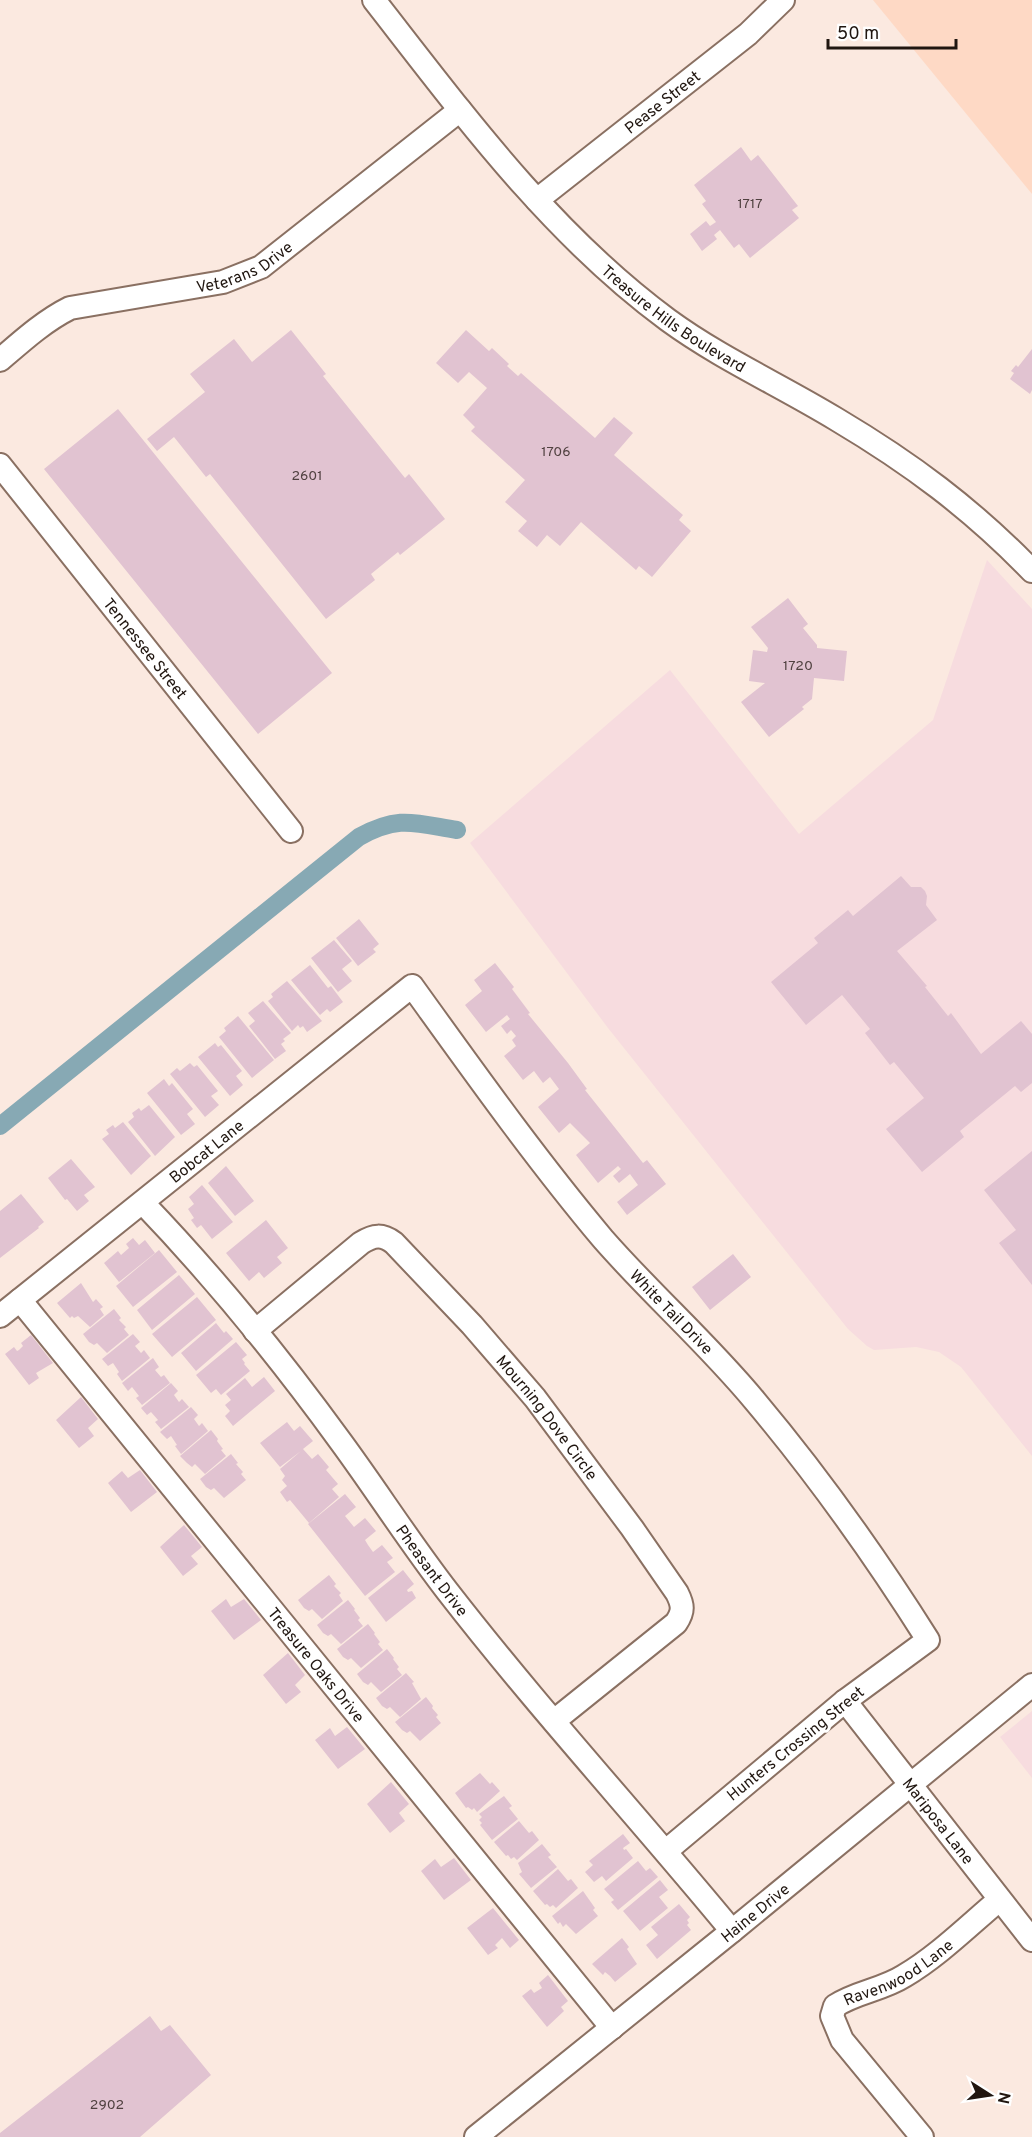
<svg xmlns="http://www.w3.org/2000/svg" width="1032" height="2137" viewBox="0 0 1032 2137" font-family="Overpass,sans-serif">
  <rect width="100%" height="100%" fill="#fbe9e0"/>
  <!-- built -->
  <path fill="#fed9c5" d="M873,0H1032V194Z"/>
  <!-- education -->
  <path fill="#f7dcdf" d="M987,560L1032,609V1456L961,1367L939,1352L916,1347L874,1350L867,1346L848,1329L608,1028L470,843L670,670L799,834L933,720Z
    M1032,1711V1778L1000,1737Z"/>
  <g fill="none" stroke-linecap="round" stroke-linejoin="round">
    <!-- canal -->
    <path stroke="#87a9b4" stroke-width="18" d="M0,1126L359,837C399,815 414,823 457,830"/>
  </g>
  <!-- building -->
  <path fill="#e1c3d1" d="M741,147L751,161L758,155L798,206L792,210L799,218L750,258L739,244L734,248L720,230L714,235L717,239L702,251L690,234L706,221L710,226L716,222L702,204L706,201L694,185Z
    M291,330L326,374L323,376L405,478L409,474L445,519L400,555L398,552L371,574L375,580L326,619L210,474L206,477L174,437L157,451L147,439L205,392L190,374L234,339L252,362Z
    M466,330L489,351L492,348L509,364L507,366L518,376L521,373L595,438L614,417L633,433L614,455L683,515L679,520L691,531L652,577L639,566L636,570L581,522L560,546L547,535L537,547L518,531L527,521L505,502L525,480L471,431L475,427L463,415L487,388L469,372L458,383L436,363Z
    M1032,349V390L1030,394L1010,379L1014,373L1011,371L1016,365L1018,367Z
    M118,409L332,673L258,734L44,469Z
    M788,598L808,624L803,628L817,645V648L847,651L844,681L814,678L812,699L802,707L804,709L769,737L741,702L765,683L749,681L753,650L767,652L768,648L751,627Z
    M901,876L911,887H921L925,891L927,896L926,905L937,920L897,951L927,986L925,987L948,1016L951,1013L981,1054L1021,1021L1032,1034V1083L1021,1092L1015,1086L960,1131L964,1137L922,1172L886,1129L924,1098L894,1062L890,1065L865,1033L870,1029L842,995L806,1025L771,982L818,943L814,938L848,910L853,916Z
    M359,919L379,944L373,949L376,952L358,966L336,938Z
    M334,940L352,961L342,969L352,981L338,992L311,958Z
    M495,963L514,987L512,989L530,1013L528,1014L568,1063L587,1089L585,1090L643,1163L647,1160L666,1184L627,1215L617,1202L638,1185L630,1174L619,1183L613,1176L621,1169L618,1166L598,1183L576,1155L590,1143L570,1123L559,1133L538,1107L559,1089L550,1077L543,1083L534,1071L523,1080L504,1056L516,1046L512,1040L516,1036L511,1030L507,1034L501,1026L510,1019L507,1015L486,1032L465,1005L482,991L474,980Z
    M310,965L328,988L331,986L343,1002L330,1012L327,1009L320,1015L291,980Z
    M287,981L322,1021L307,1032L303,1026L300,1028L298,1025L292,1031L268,1001L273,997L271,994Z
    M263,1001L291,1033L283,1039L285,1041L281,1044L286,1051L275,1059L249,1026L255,1021L248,1013Z
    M238,1016L274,1060L252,1078L219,1037L226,1031L224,1028Z
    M215,1043L218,1047L221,1045L242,1071L236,1076L243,1085L230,1096L198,1057Z
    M190,1063L194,1067L197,1065L218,1091L211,1096L219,1105L205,1117L170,1074L177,1068L180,1071Z
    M164,1079L169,1086L172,1083L193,1109L187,1114L195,1124L181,1135L147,1093Z
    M149,1105L175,1137L155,1156L128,1122L134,1117L132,1113L139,1108L141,1111Z
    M123,1122L151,1156L131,1175L102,1139L109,1134L106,1130L113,1125L115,1128Z
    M1032,1151V1285L999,1243L1016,1230L984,1190Z
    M71,1159L95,1187L84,1195L89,1201L77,1211L67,1199L65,1200L48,1178Z
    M226,1166L254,1201L235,1216L208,1183Z
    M202,1185L233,1222L212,1239L201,1225L197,1228L191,1220L194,1218L188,1209L194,1204L189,1197Z
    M21,1194L44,1222L38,1227L39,1228L0,1258V1211Z
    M266,1220L288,1248L277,1257L282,1263L264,1278L259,1272L249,1281L226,1253Z
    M133,1238L139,1245L145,1240L155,1253L119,1282L104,1263L118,1251L121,1255L129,1248L126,1244Z
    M159,1250L177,1272L133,1307L116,1286Z
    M733,1254L751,1277L710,1310L692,1287Z
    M179,1275L195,1294L152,1330L137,1310Z
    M81,1283L93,1302L96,1299L103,1307L100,1309L104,1315L90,1327L78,1316L74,1318L72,1316L70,1318L57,1303Z
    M197,1297L216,1320L172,1357L152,1334Z
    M114,1309L121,1318L119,1320L126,1327L124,1329L129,1335L107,1353L97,1343L94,1345L89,1342L83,1334Z
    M216,1323L224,1333L226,1331L233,1339L196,1371L181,1353Z
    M133,1334L140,1342L135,1346L141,1353L144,1350L150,1358L122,1381L117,1374L119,1372L113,1363L108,1366L102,1359Z
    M31,1335L53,1363L36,1373L39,1378L29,1385L5,1354L14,1347L17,1351L19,1350L23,1346L21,1343Z
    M236,1342L247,1355L242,1359L245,1363L244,1364L250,1371L221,1395L216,1389L211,1393L196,1375Z
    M153,1358L159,1367L155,1370L161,1377L164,1375L170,1383L142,1405L136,1398L139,1396L132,1387L128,1391L122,1383Z
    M264,1377L275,1391L233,1426L225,1416L230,1411L225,1405L231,1400L226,1394L245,1378L252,1387Z
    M171,1383L178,1391L174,1395L179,1402L182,1399L189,1407L161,1429L155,1422L158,1420L151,1412L147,1415L141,1408Z
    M81,1397L98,1419L88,1428L94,1436L79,1448L56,1420Z
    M191,1407L198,1415L194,1419L199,1426L202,1423L208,1431L181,1454L175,1446L177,1445L171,1436L167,1439L160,1432Z
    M287,1422L294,1431L300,1426L313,1441L303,1449L312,1459L318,1454L329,1467L326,1470L338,1484L332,1489L339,1497L309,1523L290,1500L287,1502L280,1492L287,1486L282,1480L285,1476L280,1469L301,1451L280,1467L260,1443Z
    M211,1430L218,1439L217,1441L223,1449L221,1450L226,1456L205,1474L195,1464L192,1467L187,1463L180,1456Z
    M231,1454L238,1463L236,1464L243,1472L241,1474L246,1480L224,1498L214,1488L211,1490L206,1487L200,1479Z
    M140,1470L157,1492L131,1512L108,1483L122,1471L128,1478Z
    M345,1494L356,1507L345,1516L354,1527L365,1518L376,1531L365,1540L368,1545L373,1552L382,1545L393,1558L387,1562L395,1572L365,1596L308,1524Z
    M184,1525L202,1547L191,1556L198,1564L183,1576L160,1547Z
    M403,1570L414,1584L407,1590L408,1592L412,1591L416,1598L386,1622L368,1598Z
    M329,1575L336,1584L334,1586L341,1593L339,1595L343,1601L322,1619L312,1609L309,1611L304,1608L298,1600Z
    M226,1599L231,1607L244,1599L261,1620L234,1640L211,1611Z
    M348,1600L355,1609L354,1610L360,1618L358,1620L363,1626L341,1644L331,1634L328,1636L323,1633L317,1625Z
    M368,1624L375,1633L374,1634L380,1642L378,1644L383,1650L361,1668L351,1658L348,1660L343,1657L337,1649Z
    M387,1649L394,1658L393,1659L399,1667L397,1669L402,1675L381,1692L371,1682L368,1685L363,1682L357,1674Z
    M288,1653L305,1675L295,1685L301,1692L286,1704L263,1675Z
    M406,1673L414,1682L412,1683L421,1699L400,1717L390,1707L387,1709L382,1706L376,1698Z
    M426,1697L433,1706L432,1708L438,1715L436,1717L441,1723L420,1741L410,1731L407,1733L402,1730L395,1722Z
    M347,1727L365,1749L338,1769L315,1740L330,1728L335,1736Z
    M480,1773L490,1784L492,1782L500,1791L477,1812L474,1808L472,1810L468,1807L466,1808L455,1793Z
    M391,1782L409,1804L399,1813L405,1821L390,1833L367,1804Z
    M504,1796L512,1806L509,1808L518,1819L492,1840L480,1825L482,1823L479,1820L482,1817L479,1814Z
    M519,1821L529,1833L532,1831L539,1840L517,1860L514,1857L511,1859L508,1855L506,1856L494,1842Z
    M623,1834L630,1843L623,1848L624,1850L626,1849L633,1858L606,1881L602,1876L594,1882L585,1872L593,1865L589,1861Z
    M542,1844L551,1855L548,1857L557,1867L531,1888L519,1874L522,1872L518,1863Z
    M454,1858L471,1880L444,1900L421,1871L435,1859L441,1867Z
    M638,1861L646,1871L650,1868L658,1877L618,1910L611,1902L614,1900L604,1889Z
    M558,1869L568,1881L571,1879L578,1888L556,1908L553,1905L550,1907L547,1904L545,1905L533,1891Z
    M660,1880L668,1890L659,1897L668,1908L640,1931L623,1911Z
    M583,1891L595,1908L593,1910L598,1916L576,1934L566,1924L563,1927L560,1922L558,1924L552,1916Z
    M679,1904L690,1917L687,1920L689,1923L687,1925L691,1930L657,1959L646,1945L658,1935L651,1927Z
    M493,1908L519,1940L510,1948L502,1938L495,1945L498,1948L488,1955L467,1928Z
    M622,1938L629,1947L627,1949L637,1964L615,1982L610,1976L605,1972L603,1975L592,1964Z
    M548,1975L568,2001L561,2007L564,2011L547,2027L522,1996L531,1989L534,1993L542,1988L539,1983Z
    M150,2016L161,2031L170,2025L211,2075L140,2137H0V2133Z"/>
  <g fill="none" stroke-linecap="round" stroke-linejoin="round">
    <!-- minor casing -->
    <g stroke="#8a7062" stroke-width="26">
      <g id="minor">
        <path id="s1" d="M374,0C463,114 550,233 668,320C720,358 780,385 836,419C910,463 971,508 1032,571"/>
        <path id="s2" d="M537,200L748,34L783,0"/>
        <path id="s3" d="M0,360C22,341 44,321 70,308L223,282L261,267L460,110"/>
        <path id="s4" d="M0,465L291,831"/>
        <path id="s5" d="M143,1203C214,1277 280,1358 341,1442C377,1491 410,1543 448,1592C538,1708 638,1817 732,1931"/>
        <path id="s6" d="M20,1300L612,2028"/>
        <path id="s7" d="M0,1316L412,986C474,1072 535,1158 603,1239C652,1295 708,1344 755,1401C818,1476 875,1556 928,1640L845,1701L666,1851"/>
        <path id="s8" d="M255,1331L361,1243C374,1235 382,1234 394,1243L472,1325L535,1398L632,1528L677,1593C683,1605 684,1611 676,1623L554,1721"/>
        <path id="s9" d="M845,1701L1032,1940"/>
        <path id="s10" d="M476,2137L732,1931L1032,1685"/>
        <path id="s11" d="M922,2137L842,2040L832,2016L835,2006C856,1992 882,1990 904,1976C938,1956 968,1926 999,1900"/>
      </g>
    </g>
    <!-- minor -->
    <use href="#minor" stroke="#fff" stroke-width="22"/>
  </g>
  <g text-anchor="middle" stroke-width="6" stroke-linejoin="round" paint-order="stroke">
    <!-- number labels -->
    <g font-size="14" fill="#504140">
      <text x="750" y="208">1717</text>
      <text x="556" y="456">1706</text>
      <text x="307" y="480">2601</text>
      <text x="798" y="670">1720</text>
      <text x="107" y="2109">2902</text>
    </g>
    <!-- street labels -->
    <g font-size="16" fill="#201610" stroke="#fff">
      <text dy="6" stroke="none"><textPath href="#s2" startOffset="159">Pease Street</textPath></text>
      <text dy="6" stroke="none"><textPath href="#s3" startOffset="268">Veterans Drive</textPath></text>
      <text dy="6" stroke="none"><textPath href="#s1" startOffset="440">Treasure Hills Boulevard</textPath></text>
      <text dy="6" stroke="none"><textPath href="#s4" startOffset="234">Tennessee Street</textPath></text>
      <text dy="6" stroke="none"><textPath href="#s7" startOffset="264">Bobcat Lane</textPath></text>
      <text dy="6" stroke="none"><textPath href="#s7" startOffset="945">White Tail Drive</textPath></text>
      <text dy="6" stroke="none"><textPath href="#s8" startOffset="406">Mourning Dove Circle</textPath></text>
      <text dy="6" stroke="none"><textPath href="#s5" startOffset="468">Pheasant Drive</textPath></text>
      <text dy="6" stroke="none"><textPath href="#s6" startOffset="470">Treasure Oaks Drive</textPath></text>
      <text transform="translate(795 1743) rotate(-39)" y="6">Hunters Crossing Street</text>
      <text dy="6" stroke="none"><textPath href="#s9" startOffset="152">Mariposa Lane</textPath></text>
      <text dy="6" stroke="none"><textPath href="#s10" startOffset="358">Haine Drive</textPath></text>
      <text dy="6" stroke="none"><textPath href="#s11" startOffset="234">Ravenwood Lane</textPath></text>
    </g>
  </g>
  <!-- north arrow -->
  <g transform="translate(990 2095) rotate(102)" stroke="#ffffff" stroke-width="4.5" paint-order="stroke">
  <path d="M0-4.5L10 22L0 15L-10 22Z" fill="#201610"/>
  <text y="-9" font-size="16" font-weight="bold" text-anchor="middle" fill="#201610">N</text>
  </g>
  <!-- scale -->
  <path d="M828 39v9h128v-9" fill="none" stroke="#201610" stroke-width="3"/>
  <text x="837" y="39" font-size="18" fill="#201610" stroke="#ffffff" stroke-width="4.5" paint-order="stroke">50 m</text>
</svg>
